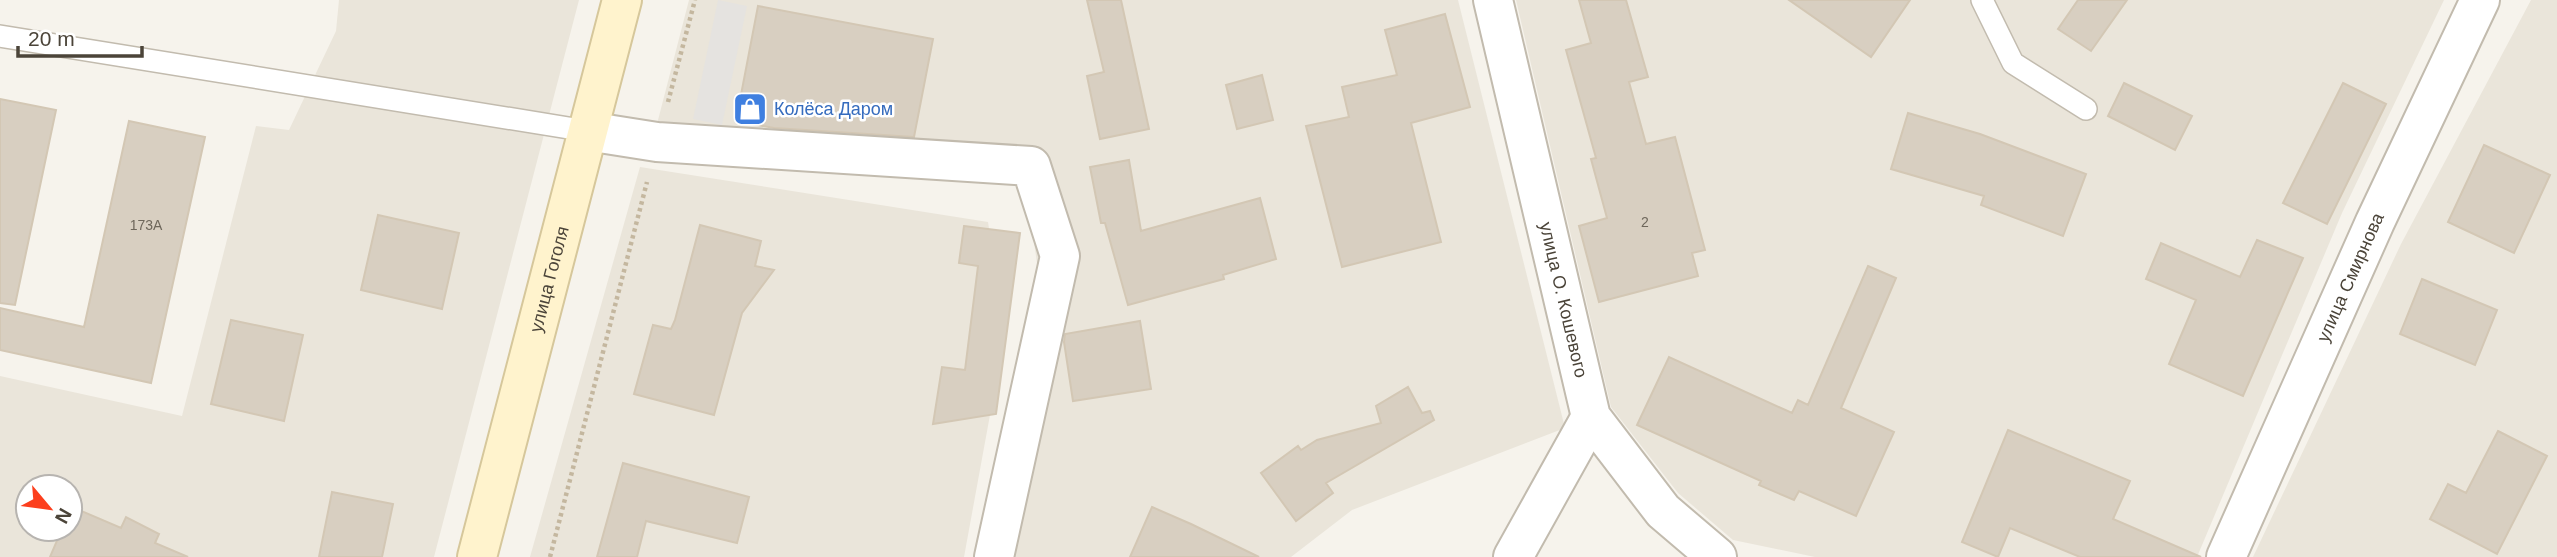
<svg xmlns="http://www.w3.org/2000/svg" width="2557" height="557" viewBox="0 0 2557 557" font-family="Helvetica,sans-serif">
  <rect width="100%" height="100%" fill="#f6f3ec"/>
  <!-- residential -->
  <path fill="#eae5da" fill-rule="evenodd" d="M339,0H579L434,557H0V376L182,416L256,126L289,130L336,31ZM28,487H70V529H28Z
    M689,0H1458L1565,428L1352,510L1291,557H1007L1048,341L1025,178L657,124Z
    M1516,0H2444L2342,213L2197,557H1815L1733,540L1678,493L1611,407Z
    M2531,0H2557V557H2253L2401,244Z
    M640,167L988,222L1005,333L964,557H530Z"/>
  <!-- parking -->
  <path fill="#e5e3e0" d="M718,0L747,6L722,125L693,119Z"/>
  <!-- building -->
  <path fill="#d8cfc1" stroke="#d3c7b4" stroke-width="2" d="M1087,0H1121L1149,129L1100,139L1087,76L1104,72Z
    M1579,0H1626L1648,77L1629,82L1646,144L1675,137L1705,250L1692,253L1698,276L1599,302L1579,226L1607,218L1591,159L1596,158L1566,50L1591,43Z
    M1789,0H1910L1871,57Z
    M2078,0H2127L2091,51L2058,29Z
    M758,6L933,39L914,137L774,128L736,121Z
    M1445,14L1470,107L1411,123L1441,242L1342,267L1306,126L1349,117L1342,87L1397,75L1385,30Z
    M1262,75L1273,120L1237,129L1226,85Z
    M2124,83L2192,116L2175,150L2108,116Z
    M2343,83L2386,104L2327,224L2283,203Z
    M0,99L56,110L15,305L0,303Z
    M1908,113L1980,134L2086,174L2063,236L1981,205L1984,196L1891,169Z
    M129,121L205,137L151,383L0,350V308L84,327Z
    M2484,145L2550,175L2514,253L2448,222Z
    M1129,160L1141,231L1260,198L1276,259L1223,275L1224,279L1128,305L1105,223H1101L1090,167Z
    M378,215L459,233L442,309L361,290Z
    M700,225L761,241L755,266L774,270L742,313L714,415L634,394L653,325L671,329L675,320Z
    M964,226L1020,233L996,414L933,424L942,367L965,370L978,266L959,263Z
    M2257,240L2303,258L2243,396L2169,364L2196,300L2146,279L2161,243L2240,277Z
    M1868,266L1896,278L1841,408L1894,432L1856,516L1799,491L1794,500L1759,485L1761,481L1637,425L1669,357L1792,413L1798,400L1808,405Z
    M2422,279L2497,310L2475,365L2400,334Z
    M231,320L303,335L284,421L211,404Z
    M1140,321L1151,389L1073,401L1064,342L1065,334Z
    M1408,387L1422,413L1430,411L1434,420L1326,483L1333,493L1296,521L1261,473L1298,446L1301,450L1317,440L1381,423L1376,406Z
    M2008,430L2130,481L2113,519L2201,557H2080L2010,528L1998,557L1962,542Z
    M2498,431L2547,456L2497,554L2430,519L2448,484L2466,493Z
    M623,463L749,497L737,543L646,521L637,557H597Z
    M332,492L393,504L382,557H319Z
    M72,507L121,528L126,517L159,534L155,543L188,557H50L62,529H70Z
    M1152,507L1191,524L1259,557H1130Z"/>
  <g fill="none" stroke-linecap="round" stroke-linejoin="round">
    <!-- lane casing -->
    <g stroke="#c2bbae" stroke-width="24">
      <path id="lane" d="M1982,0L2013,63L2086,109
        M0,36L587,131"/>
    </g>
    <!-- street casing -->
    <g stroke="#c2bbae" stroke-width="42">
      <g id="street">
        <path id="s1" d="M1493,0L1591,417L1663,511L1717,557"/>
        <path d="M587,131L657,142L1031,166L1060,256L994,557"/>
        <path d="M1513,557L1591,417"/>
        <path id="s2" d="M2226,557L2375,222L2480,0"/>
      </g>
    </g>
    <!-- secondary casing -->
    <g stroke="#d6c79b" stroke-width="42">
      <g id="secondary">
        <path id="s3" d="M477,557L622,0"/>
      </g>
    </g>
    <!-- path -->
    <path stroke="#c4b79f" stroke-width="4.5" stroke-dasharray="3.5 3.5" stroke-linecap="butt" d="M668,102L695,0
      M550,557L647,182"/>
    <!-- lane -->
    <use href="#lane" stroke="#fff" stroke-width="21"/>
    <!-- street -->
    <use href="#street" stroke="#fff" stroke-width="38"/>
    <!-- secondary -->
    <use href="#secondary" stroke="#fff3cd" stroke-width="38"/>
  </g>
  <!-- icons -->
  <defs>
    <g id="shop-square" transform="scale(1.75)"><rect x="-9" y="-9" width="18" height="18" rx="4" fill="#3f7fe0" stroke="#fff"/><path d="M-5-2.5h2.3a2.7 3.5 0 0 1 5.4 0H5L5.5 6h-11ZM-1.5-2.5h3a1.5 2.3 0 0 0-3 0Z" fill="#fff"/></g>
  </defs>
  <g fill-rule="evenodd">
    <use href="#shop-square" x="750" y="109"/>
  </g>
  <g text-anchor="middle" stroke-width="5" stroke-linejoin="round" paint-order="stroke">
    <!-- number labels -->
    <g font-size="14" fill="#6e675b">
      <text x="1645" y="227">2</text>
      <text x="146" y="230">173А</text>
    </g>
    <!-- shop labels -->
    <g font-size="18" fill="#366cbe" stroke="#fff" text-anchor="start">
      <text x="774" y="115">Колёса Даром</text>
    </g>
    <!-- street labels -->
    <g font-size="18" fill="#4b4439" stroke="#fff">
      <text dy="6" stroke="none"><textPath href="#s2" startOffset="306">улица Смирнова</textPath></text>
      <text dy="6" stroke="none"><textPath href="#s3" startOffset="287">улица Гоголя</textPath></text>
      <text dy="6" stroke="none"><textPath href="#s1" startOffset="308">улица О. Кошевого</textPath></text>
    </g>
  </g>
  <!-- north arrow -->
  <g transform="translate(49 508) rotate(119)"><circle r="33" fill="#ffffff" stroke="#b7b4b0" stroke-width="2"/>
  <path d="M0-5L12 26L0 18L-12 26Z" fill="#fc3f1d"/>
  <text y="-10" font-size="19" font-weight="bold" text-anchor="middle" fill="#4b4439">N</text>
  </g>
  <!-- scale -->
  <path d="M18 46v10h124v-10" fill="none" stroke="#4b4439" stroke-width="3.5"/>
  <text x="28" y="46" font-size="21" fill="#4b4439" stroke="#ffffff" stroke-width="5" paint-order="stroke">20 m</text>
</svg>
